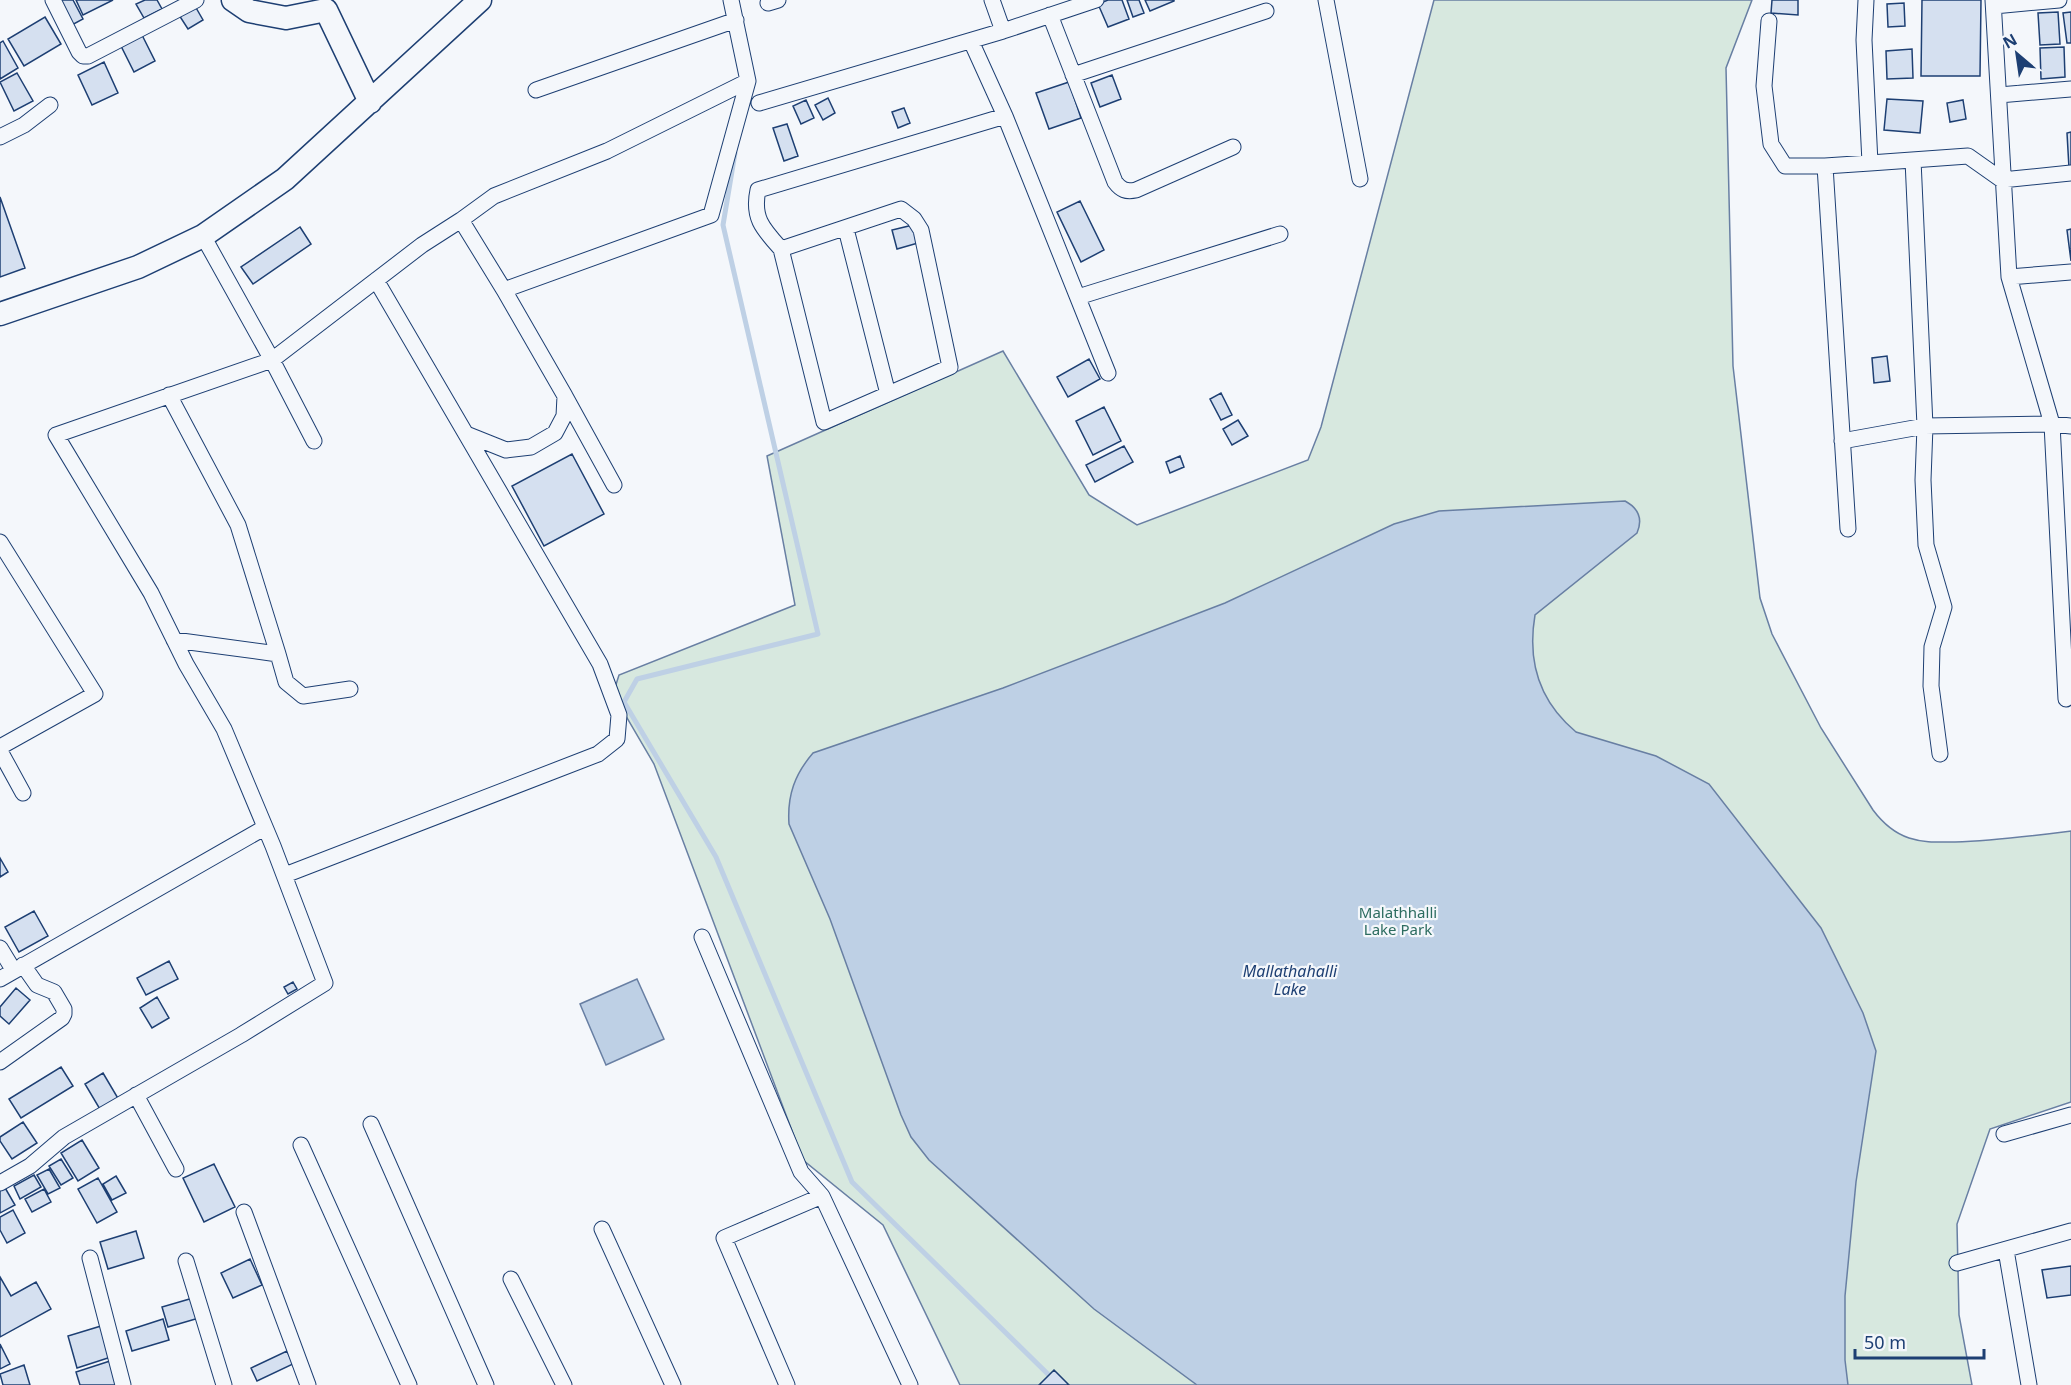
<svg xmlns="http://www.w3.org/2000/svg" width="2071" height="1385" viewBox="0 0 2071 1385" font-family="'Noto Sans',sans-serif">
  <rect width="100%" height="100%" fill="#f4f7fb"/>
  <!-- green -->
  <path fill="#d7e8df" stroke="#687fa3" stroke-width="1.5" d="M1434,0H1752L1726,68L1733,366L1760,598L1772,634L1821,728L1873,810C1882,822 1894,833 1909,838C1924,843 1939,842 1955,842C1994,841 2032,836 2071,831V1102L1990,1129L1957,1224L1959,1315L1972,1385H960L883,1225L803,1160L654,764L613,694L619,675L795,605L767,456L1003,351L1089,495L1137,525L1308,460L1321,427Z"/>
  <!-- water -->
  <path fill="#bed0e5" stroke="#687fa3" stroke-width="1.5" d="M1625,501C1638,508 1643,519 1637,533L1535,615C1527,662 1540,702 1576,732L1656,756L1709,784L1821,928L1863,1013L1876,1051L1856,1182L1845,1296V1360L1848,1385H1197L1094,1309L929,1160L911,1137L901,1115L830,919L789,824C787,795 795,774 813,753L1003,688L1225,603L1394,524L1439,511Z
    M637,979L664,1039L606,1065L580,1004Z"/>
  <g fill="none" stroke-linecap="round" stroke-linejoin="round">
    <!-- stream -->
    <path stroke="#bed0e5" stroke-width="5" d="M735,153L723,225L818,634L637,679L624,702L716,857L852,1182L1059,1385"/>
  </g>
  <!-- building -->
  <path fill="#d5e0f0" stroke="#1d3f73" stroke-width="1.5" d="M57,0H73L83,19L70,26Z
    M76,0H113L83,15Z
    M145,0H157L162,9L144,18L136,4Z
    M1108,0H1122L1129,19L1108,27L1098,4Z
    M1127,0H1139L1144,13L1133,17Z
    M1145,0H1174V1L1150,11Z
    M1772,0H1798V15L1771,13Z
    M1922,0H1981L1980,76H1921Z
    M1904,3L1905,26L1888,27L1887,4Z
    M195,6L203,20L188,29L179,15Z
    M2058,12L2060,44L2040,45L2038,13Z
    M2071,12V43H2067L2063,13Z
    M45,17L61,44L24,66L8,39Z
    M141,33L155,61L134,72L120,44Z
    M3,41L18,68L0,79V43Z
    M2064,47L2065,77L2041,79L2040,48Z
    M1912,49L1913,78L1887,79L1886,51Z
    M104,62L118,93L92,105L78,75Z
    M17,73L33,101L14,111L0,82Z
    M1112,75L1121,99L1100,107L1091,83Z
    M1069,82L1081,118L1049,129L1036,93Z
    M828,98L835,113L823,120L815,105Z
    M1887,99L1923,101L1920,133L1884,130Z
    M806,100L814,118L801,124L793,106Z
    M1963,100L1966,119L1950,122L1947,103Z
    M904,108L910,123L898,128L892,112Z
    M787,124L798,156L784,161L773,128Z
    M2071,132V167L2069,168L2067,133Z
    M0,197L25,268L0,277Z
    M1080,201L1104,250L1081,262L1057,212Z
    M913,225L918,243L897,249L892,230Z
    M300,227L311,244L253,284L241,267Z
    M2071,229V261L2067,230Z
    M1887,356L1890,381L1874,383L1872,358Z
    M1089,359L1100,379L1068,397L1057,377Z
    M1221,393L1232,415L1221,420L1210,399Z
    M1104,407L1121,441L1093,455L1076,421Z
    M1238,420L1248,436L1232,445L1223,429Z
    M1124,446L1133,462L1095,482L1086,465Z
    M572,454L604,514L544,546L512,486Z
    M1180,456L1184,467L1170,473L1166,462Z
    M0,858L8,872L0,877Z
    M34,911L48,936L19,952L5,927Z
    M169,961L178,979L146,995L137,978Z
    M293,982L297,989L288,994L284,987Z
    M16,988L30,1000L9,1024L0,1016V1007Z
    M157,997L169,1018L152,1028L140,1008Z
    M61,1067L73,1086L21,1118L9,1099Z
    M103,1073L119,1100L101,1111L85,1084Z
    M23,1122L37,1143L12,1159L0,1141V1137Z
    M82,1140L99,1168L78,1181L61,1153Z
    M61,1159L73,1178L61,1185L49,1166Z
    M214,1164L235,1207L204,1222L183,1178Z
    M49,1169L60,1188L48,1194L37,1175Z
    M34,1175L41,1187L20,1199L14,1186Z
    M116,1176L126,1193L112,1200L103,1184Z
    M98,1178L117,1212L97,1223L78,1189Z
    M4,1186L15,1205L0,1213V1189Z
    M44,1189L51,1202L32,1212L25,1199Z
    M13,1210L25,1233L7,1243L0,1230V1217Z
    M136,1231L144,1258L108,1269L100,1242Z
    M250,1259L262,1285L233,1298L221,1273Z
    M2071,1266V1295L2047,1298L2042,1270Z
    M0,1277L11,1296L36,1282L51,1309L0,1337Z
    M193,1298L199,1318L168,1327L162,1307Z
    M163,1319L169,1340L132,1351L126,1331Z
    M101,1326L111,1357L77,1368L68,1336Z
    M0,1344L10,1364L0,1369Z
    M287,1351L293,1364L257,1381L251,1368Z
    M110,1361L117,1385H80L76,1372Z
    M24,1365L30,1385H3L0,1374Z
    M1054,1370L1069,1385H1039Z"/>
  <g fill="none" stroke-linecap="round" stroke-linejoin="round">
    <!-- street casing -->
    <g stroke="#1d3f73" stroke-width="17">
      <path id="street" d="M53,0L79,52L83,56H88L196,0
        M992,0L1003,31
        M1326,0L1360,179
        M1866,0L1864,40L1870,163L1968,156L2002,180L2071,173
        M1993,0L2009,277L2052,424L2066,699
        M768,3L778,0
        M1994,6L2059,0
        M1050,15L1115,182C1121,190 1126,192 1136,190L1233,147
        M1769,21L1764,86L1771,144L1785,166H1825
        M1073,75L1266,11
        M536,90L736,20
        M1999,95L2071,89
        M759,103L1003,31L1096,0
        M1005,116L1108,373
        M0,137L24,125L50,105
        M1913,160L1925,426L1923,480L1926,545L1944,607L1932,647L1931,686L1940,754
        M901,209L914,219L921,230L950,367L824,422L781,249Z
        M461,220L494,196L607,151L748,81
        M846,229L888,394
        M203,236L272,360L314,441
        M781,249C763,229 752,218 758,190L1005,116L971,41
        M2009,277L2071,272
        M504,290L711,215L748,81L731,0
        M1078,297L1280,234
        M169,395L238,525L278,654L174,640
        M565,396L614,485
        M1842,441L1925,426L2052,424L2071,426
        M1848,529L1825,166L1870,163
        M0,542L95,694L0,747
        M278,654L286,682L303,696L350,689
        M0,751L23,793
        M285,875L598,754L617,739L619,715L600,664L376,280
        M702,937L801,1172L822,1196
        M0,948L14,971
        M0,979L264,828
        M0,1062L62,1018L64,1014V1009L54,992L37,985L23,965
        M136,1095L176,1169
        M371,1124L486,1385
        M2004,1134L2071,1115
        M301,1145L409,1385
        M0,1183L30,1166L64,1137L241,1035L325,983L273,846L224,729L186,664L151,593L56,435L272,360L422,245L461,220L504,290L565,396L564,416L555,433L531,447L506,450L466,434
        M244,1212L308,1385
        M602,1229L673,1385
        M2006,1250L2029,1385
        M90,1258L123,1385
        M186,1261L224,1385
        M1957,1263L2071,1231
        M511,1279L564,1385
        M787,1385L724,1238L822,1196L910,1385"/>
    </g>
    <!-- secondary casing -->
    <g stroke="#1d3f73" stroke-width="25">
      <path id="secondary" d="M233,0L249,11L286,18L326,10L370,102
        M0,314L138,267L203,236L285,179L480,0"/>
    </g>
    <!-- street -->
    <use href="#street" stroke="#f4f7fb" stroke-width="15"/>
    <!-- secondary -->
    <use href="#secondary" stroke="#f4f7fb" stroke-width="22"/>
  </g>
  <g text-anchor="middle" stroke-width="4.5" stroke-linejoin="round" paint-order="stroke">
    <!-- park labels -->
    <g font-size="15" fill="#2c6c60" stroke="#f4f7fb">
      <text x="1398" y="918">Malathhalli<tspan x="1398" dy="17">Lake Park</tspan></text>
    </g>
    <!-- water labels -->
    <g font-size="16" font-style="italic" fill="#1d3f73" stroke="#f4f7fb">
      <text x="1290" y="977">Mallathahalli<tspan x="1290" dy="18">Lake</tspan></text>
    </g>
  </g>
  <!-- north arrow -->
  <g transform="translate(2017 54) rotate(331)" stroke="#f4f7fb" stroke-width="4.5" paint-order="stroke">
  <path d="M0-4.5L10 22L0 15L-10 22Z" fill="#1d3f73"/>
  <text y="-9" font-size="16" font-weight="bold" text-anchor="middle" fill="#1d3f73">N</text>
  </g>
  <!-- scale -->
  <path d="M1855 1349v9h129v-9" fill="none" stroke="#1d3f73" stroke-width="3"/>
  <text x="1864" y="1349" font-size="18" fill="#1d3f73" stroke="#f4f7fb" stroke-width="4.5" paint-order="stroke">50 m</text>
</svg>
